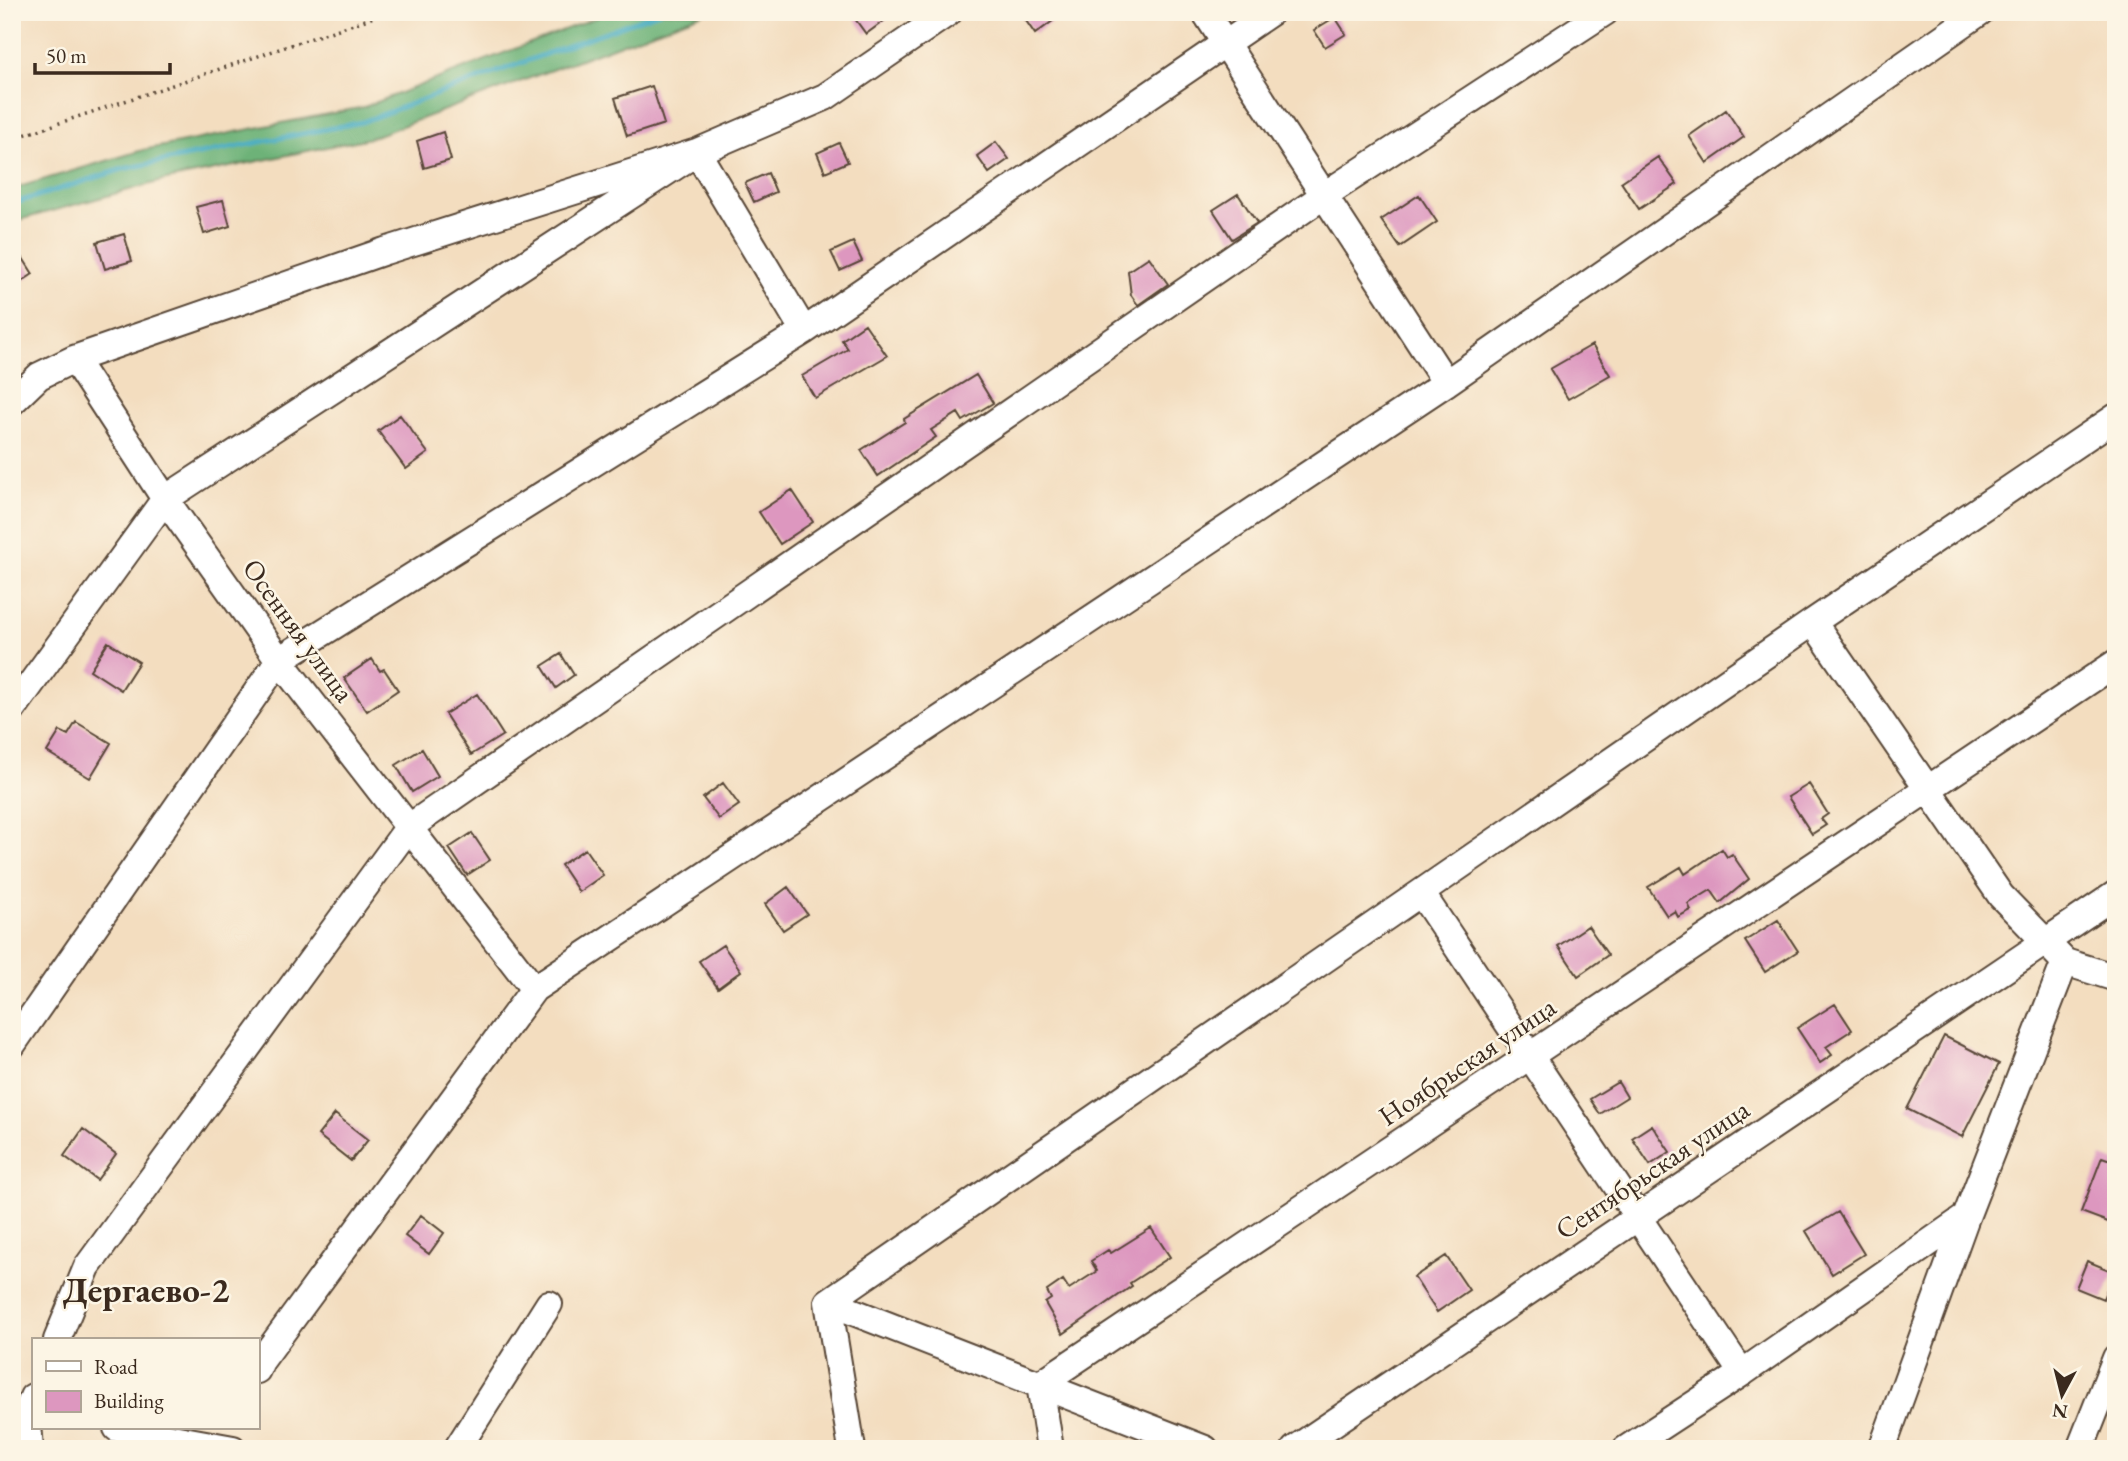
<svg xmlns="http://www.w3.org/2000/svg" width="2128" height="1461" viewBox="0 0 2128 1461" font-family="'EB Garamond',serif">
  <rect width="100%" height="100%" fill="#fcf5e5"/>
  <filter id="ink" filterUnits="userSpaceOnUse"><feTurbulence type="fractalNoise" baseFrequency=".0143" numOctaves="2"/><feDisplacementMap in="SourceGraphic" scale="14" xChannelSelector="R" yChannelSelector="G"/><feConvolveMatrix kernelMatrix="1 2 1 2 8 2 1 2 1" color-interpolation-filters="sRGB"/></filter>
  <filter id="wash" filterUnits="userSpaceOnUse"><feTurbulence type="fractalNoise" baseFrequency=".00686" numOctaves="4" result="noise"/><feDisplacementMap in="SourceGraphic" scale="28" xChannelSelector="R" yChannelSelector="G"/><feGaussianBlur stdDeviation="1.57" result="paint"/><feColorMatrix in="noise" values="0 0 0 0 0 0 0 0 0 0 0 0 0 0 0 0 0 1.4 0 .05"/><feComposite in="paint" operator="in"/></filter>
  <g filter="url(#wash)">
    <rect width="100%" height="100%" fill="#f3ddbf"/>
    <!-- forest -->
    <path fill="#6db278" stroke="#546e4b" stroke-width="2" d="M610,12H706L370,138L162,181L12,222V189L143,150L364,107Z"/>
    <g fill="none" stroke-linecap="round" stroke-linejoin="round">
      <!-- stream -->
      <path stroke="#3fa9bf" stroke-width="5" d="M12,204L123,169L362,122L659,12"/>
    </g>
    <g id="blocks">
      <!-- building -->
      <path fill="#dd97bf" d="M850,12H896L866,34Z
        M1020,12H1065L1035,34Z
        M1335,17L1346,34L1325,47L1314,30Z
        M652,86L664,124L627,136L615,98Z
        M1726,110L1744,137L1707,163L1689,136Z
        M443,132L451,160L424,168L417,141Z
        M996,142L1009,159L989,173L977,156Z
        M839,143L848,162L825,172L817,153Z
        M1658,157L1677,184L1639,209L1621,182Z
        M768,173L776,192L754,202L745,183Z
        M1238,194L1257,223L1232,239L1213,210Z
        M1419,195L1437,222L1400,247L1381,220Z
        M223,200L230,226L204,234L196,207Z
        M124,234L132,261L105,269L97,242Z
        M12,241L33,274L12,288Z
        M853,242L862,261L840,271L831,252Z
        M1149,257L1168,284L1138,305L1131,295L1128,271Z
        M865,324L887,356L815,398L802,376L848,349L842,340Z
        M1592,345L1610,375L1568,399L1550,369Z
        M976,375L993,403L963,421L958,413L931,430L936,437L878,476L861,450L905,422L904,419Z
        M400,415L428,453L406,469L378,431Z
        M792,490L813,522L780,544L759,512Z
        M108,642L139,662L121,690L90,670Z
        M561,654L574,675L556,688L542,666Z
        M372,659L380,671L384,669L398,690L367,711L344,678Z
        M477,694L503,735L471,755L445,714Z
        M76,722L111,743L90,778L47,752L60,731L68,735Z
        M422,749L438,776L412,792L396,765Z
        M723,783L739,805L719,819L703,798Z
        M1809,784L1828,814L1821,819L1826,825L1812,834L1788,797Z
        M472,833L490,860L467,875L449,848Z
        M585,849L603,875L579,892L561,865Z
        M1722,849L1727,857L1732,854L1749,879L1720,903L1711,890L1688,904L1691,910L1678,917L1675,911L1667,916L1648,887L1681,867L1685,874Z
        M788,887L807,914L783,930L765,904Z
        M1778,920L1798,951L1765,972L1745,941Z
        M1588,926L1608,955L1578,976L1558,946Z
        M723,945L741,971L718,988L699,961Z
        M1835,1004L1852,1030L1826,1047L1832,1055L1820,1063L1797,1028Z
        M1944,1036L1999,1064L1962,1137L1907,1109Z
        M1618,1082L1627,1097L1600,1114L1590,1099Z
        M335,1114L368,1140L351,1161L318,1135Z
        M1652,1125L1670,1152L1650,1165L1632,1138Z
        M83,1129L116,1154L97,1180L64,1156Z
        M2102,1157L2116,1162V1225L2081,1212Z
        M1838,1212L1864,1254L1832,1274L1806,1231Z
        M421,1215L444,1233L429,1254L405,1236Z
        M1151,1228L1170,1257L1130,1283L1132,1286L1063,1334L1045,1303L1051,1299L1047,1291L1063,1280L1069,1289L1097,1271L1091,1261L1108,1250L1111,1253Z
        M1446,1256L1469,1290L1437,1312L1414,1277Z
        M2087,1261L2114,1272L2103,1299L2076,1288Z"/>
    </g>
  </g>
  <g filter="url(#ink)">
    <use href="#blocks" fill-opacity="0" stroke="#574536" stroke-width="2"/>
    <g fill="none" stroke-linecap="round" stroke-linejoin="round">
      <!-- minor casing -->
      <g stroke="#574536" stroke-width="30">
        <path id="minor" d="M1205,12L1446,383
          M74,359L385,251L697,152L804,331
          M12,402L39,376L74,359L165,499L279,660L534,989
          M1813,622L2116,417
          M12,710L165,499L697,152L825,97L949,12
          M1421,893L1742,1373L1626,1449
          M12,1045L279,660L804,331L1271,12
          M828,1302L852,1449
          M57,1340L87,1267L408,828L1326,194L1605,12
          M257,1370L261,1361L534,989L1446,383L1980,12
          M1742,1373L1966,1217
          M117,1428L233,1449
          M30,1449L27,1412L33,1397
          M457,1449L549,1304
          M1050,1449L1040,1384L2116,663
          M1205,1449L828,1302L1813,622L2001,896L2065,962L2116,978
          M1295,1449L2116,894
          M1882,1449L1966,1217L2065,962
          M2080,1449L2116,1358"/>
      </g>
      <!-- path -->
      <path stroke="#574536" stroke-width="3.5" stroke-dasharray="2 5" stroke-linecap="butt" d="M12,139L389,12"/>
      <!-- minor -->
      <use href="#minor" stroke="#fff" stroke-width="26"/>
    </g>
  </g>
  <g text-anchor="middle" stroke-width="5" stroke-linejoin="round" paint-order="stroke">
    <!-- street labels -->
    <g font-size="28" fill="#3b2a1e" stroke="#fcf5e5">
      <text transform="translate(299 630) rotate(54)" y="10">Осенняя улица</text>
      <text transform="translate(1467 1061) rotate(-34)" y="10">Ноябрьская улица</text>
      <text transform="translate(1652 1169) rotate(-34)" y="10">Сентябрьская улица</text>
    </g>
    <!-- district labels -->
    <g font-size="35" font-weight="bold" fill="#3b2a1e" stroke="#fcf5e5">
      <text x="146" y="1302">Дергаево-2</text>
    </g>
  </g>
  <!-- margin -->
  <rect width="2128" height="1461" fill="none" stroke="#fcf5e5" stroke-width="42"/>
  <!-- legend -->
  <rect x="32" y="1338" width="228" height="91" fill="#fcf5e5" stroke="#afa495" stroke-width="2"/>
  <rect x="46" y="1361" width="35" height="10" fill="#ffffff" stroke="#afa495" stroke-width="2"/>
  <text x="94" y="1374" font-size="21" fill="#3b2a1e">Road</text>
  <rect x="46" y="1391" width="35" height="21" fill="#dd97bf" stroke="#afa495" stroke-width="2"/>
  <text x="94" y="1408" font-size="21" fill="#3b2a1e">Building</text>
  <!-- north arrow -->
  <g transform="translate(2062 1395) rotate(187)" stroke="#fcf5e5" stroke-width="5" paint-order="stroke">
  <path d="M0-5L12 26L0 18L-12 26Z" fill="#3b2a1e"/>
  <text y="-10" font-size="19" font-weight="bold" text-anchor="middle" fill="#3b2a1e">N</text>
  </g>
  <!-- scale -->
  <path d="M35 63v10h135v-10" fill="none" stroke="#3b2a1e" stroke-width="3.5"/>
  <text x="46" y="63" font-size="21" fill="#3b2a1e" stroke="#fcf5e5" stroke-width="5" paint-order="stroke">50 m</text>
</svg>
